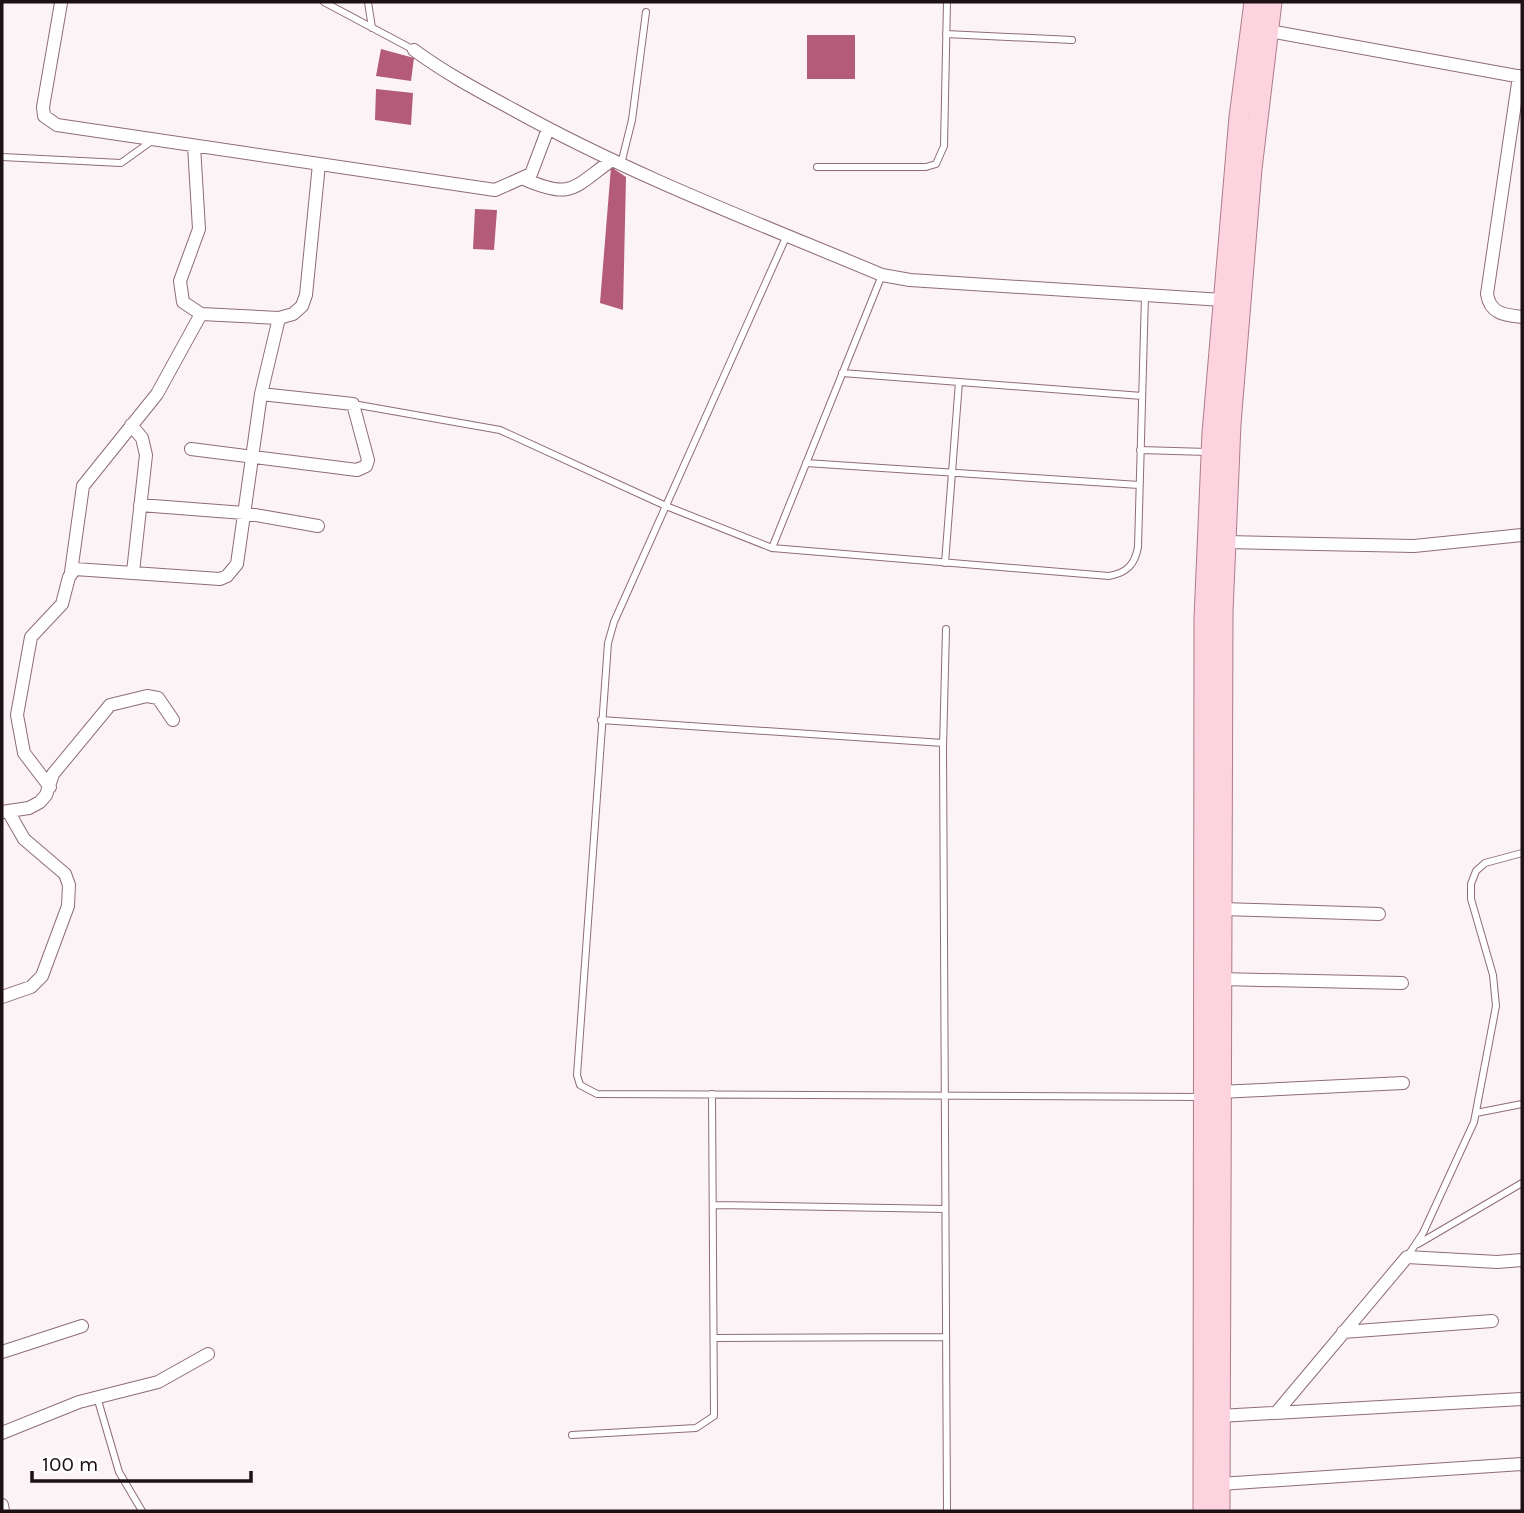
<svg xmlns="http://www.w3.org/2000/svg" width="1524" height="1513" viewBox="0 0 1524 1513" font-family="Karla,sans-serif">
  <rect width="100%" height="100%" fill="#fbf3f5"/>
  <!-- building -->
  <path fill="#b35b78" d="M807,35H855V79H807Z
    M381,49L414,58L411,81L376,76Z
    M376,89L413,93L411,125L375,120Z
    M611,167L626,177L623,310L600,303Z
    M475,209L497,210L494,250L473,249Z"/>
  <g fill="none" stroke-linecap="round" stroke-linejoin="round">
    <!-- lane casing -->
    <g stroke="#8f6d76" stroke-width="8">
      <path id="lane" d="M324,2L414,50
        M368,2L372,28
        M946,34L1072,40
        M2,157L121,163L153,140
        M621,164L632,120L646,12
        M817,167H926L936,164L944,146L947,2
        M787,235L614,622L608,643L577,1075L580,1085L597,1094L1202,1097
        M842,373L1142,396
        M353,404L500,430L666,506L772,548L1109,576C1127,573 1135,564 1138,547L1145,295
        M1140,450L1208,452
        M806,463L1139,485
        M772,548L882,275
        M945,563L959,382
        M946,629L943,748L947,1511
        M601,720L943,743
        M1476,1113L1522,1104
        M714,1205L945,1209
        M1418,1244L1522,1183
        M1407,1257L1423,1233L1474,1122L1496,1006L1493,975L1471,899V884L1476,871L1485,863L1522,853
        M715,1338L946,1337
        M97,1397L119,1472L142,1511
        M572,1435L696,1428L714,1416L712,1094"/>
    </g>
    <!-- street casing -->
    <g stroke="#8f6d76" stroke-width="14">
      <path id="street" d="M61,3L43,107L44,116L57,125L495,190L531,174L548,129
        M1269,31L1522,77
        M414,50C445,73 479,91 514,110C631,175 758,223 882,275L910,280L1223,300
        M1519,76L1487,294C1490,314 1505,315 1522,317
        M194,146L199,229L180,281L183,302L201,314L279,318L293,314L302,306L306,295L319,164
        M524,179C572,200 573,188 612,160
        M131,425L142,438L146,455L133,572
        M191,449L357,470L366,466L368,460L353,404L261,394
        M140,505L244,513L318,526
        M1226,542L1414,546L1522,535
        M71,572L83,486L157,394L201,314
        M50,787L24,753L17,715L31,637L62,604L69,577L75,569L220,579L227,576L237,564L261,394L279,318
        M2,812L29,808L40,802L46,795L53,774L110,705L147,696L158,698L173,720
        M1221,909L1379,914
        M1220,979L1402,983
        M2,997L31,987L42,976L68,906L69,885L65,874L24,839L8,811
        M1219,1092L1403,1083
        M1343,1332L1492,1321
        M2,1352L82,1326
        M1276,1413L1407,1257L1497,1262L1522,1260
        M1219,1416L1522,1399
        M2,1433L79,1402L158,1382L208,1354
        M1220,1484L1522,1464
        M2,1505L3,1511"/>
    </g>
    <!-- primary casing -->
    <g stroke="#ae7c8b" stroke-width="21">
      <path id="primary" d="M1203,1511L1204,619L1212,433L1239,117L1254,2
        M1220,1511L1223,612L1231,424L1252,169L1272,2"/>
    </g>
    <!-- lane -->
    <use href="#lane" stroke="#fff" stroke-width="6"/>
    <!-- street -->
    <use href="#street" stroke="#fff" stroke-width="12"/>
    <!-- primary -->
    <use href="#primary" stroke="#fdd3df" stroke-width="19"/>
  </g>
  <!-- border -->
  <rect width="1524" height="1513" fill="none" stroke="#1e1115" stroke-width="7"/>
  <!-- scale -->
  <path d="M32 1471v10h219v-10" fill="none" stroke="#1e1115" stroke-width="3.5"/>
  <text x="42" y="1471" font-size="21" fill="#1e1115" stroke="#ffffff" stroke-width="5" paint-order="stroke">100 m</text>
</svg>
